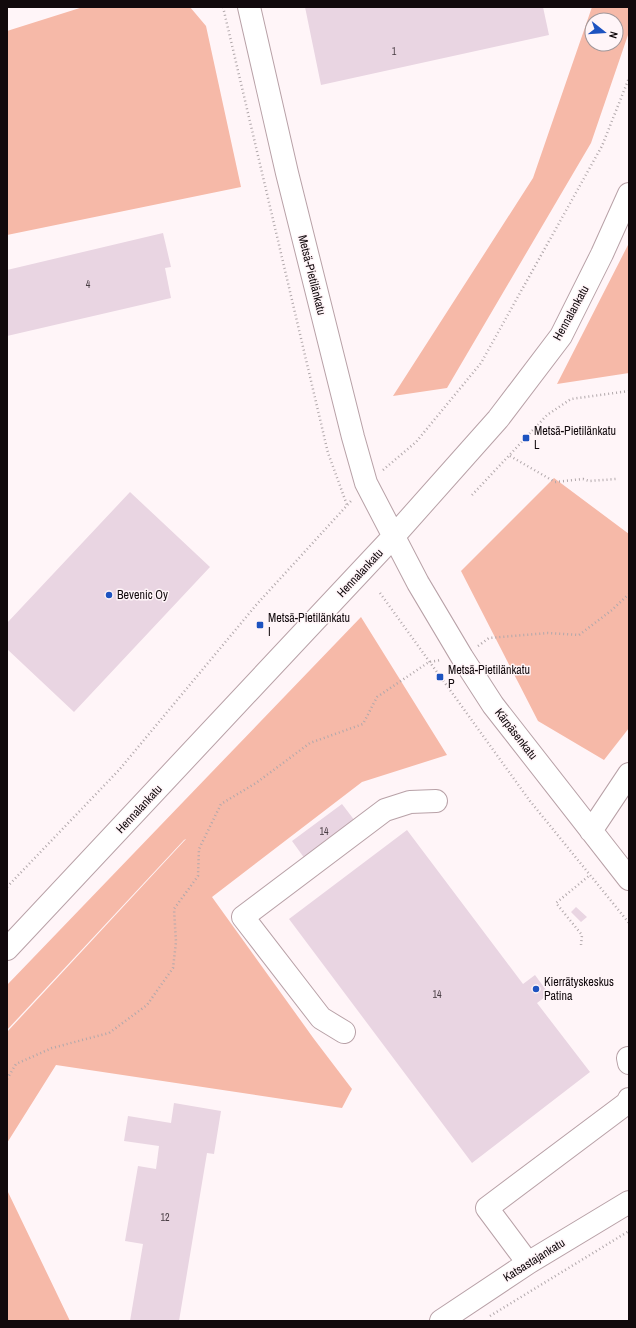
<svg xmlns="http://www.w3.org/2000/svg" width="636" height="1328" viewBox="0 0 636 1328" font-family="'Archivo Narrow',sans-serif">
  <rect width="100%" height="100%" fill="#fff5f8"/>
  <!-- green -->
  <path fill="#f6b9a8" fill-rule="evenodd" d="M83,7H190L206,26L241,187L7,235V31Z
    M592,7H629V32L591,143L447,388L393,396L533,178ZM592,20H616V44H592Z
    M629,243V373L557,384Z
    M554,478L629,534V728L604,760L538,721L461,571Z
    M361,617L447,755L362,782L212,897L314,1039L352,1089L342,1108L56,1065L7,1143V1032L186,839L184,840L7,1030V985Z
    M7,1190L70,1321H7Z"/>
  <!-- building -->
  <path fill="#e9d5e2" d="M305,7H543L549,35L321,85Z
    M163,233L171,267L165,268L171,298L7,336V270Z
    M130,492L210,567L74,712L7,649V623Z
    M342,804L355,821L305,859L292,841Z
    M407,830L523,984L535,975L549,994L537,1003L590,1072L472,1163L289,919Z
    M576,907L587,917L581,922L571,912Z
    M174,1103L221,1111L214,1154L207,1153L179,1321H130L143,1244L125,1241L138,1166L156,1169L159,1146L124,1141L128,1116L171,1123Z"/>
  <g fill="none" stroke-linecap="round" stroke-linejoin="round">
    <!-- minor casing -->
    <g stroke="#b8a1a7" stroke-width="24">
      <path id="minor" d="M249,7L287,173L353,437L366,483L418,583L462,657L493,705L629,879
        M591,831L629,774
        M7,949L394,536L498,419L561,336L602,254L629,194
        M344,1032L321,1018L243,917L385,810L410,802L436,801
        M628,1058L629,1063
        M528,1263L487,1208L627,1103L629,1099
        M441,1321L528,1263L629,1202"/>
    </g>
    <!-- path -->
    <path stroke="#b1a8ab" stroke-width="2.5" stroke-dasharray="1 3" stroke-linecap="butt" d="M223,7L328,453L347,505
      M510,456L555,482L583,479L589,481L616,479
      M383,470L416,442L481,363L602,146L629,78
      M472,495L547,415L571,399L629,391
      M380,593L530,801L629,923
      M478,646L489,638L548,633L579,635L612,610L629,594
      M7,887L119,770L257,604L351,501
      M581,945L582,935L556,903L590,875
      M7,1079L16,1064L52,1048L109,1033L147,1005L173,968L176,942L174,909L198,876L199,849L221,804L256,783L310,743L363,724L377,697L429,662L441,660
      M490,1316L629,1231"/>
    <!-- minor -->
    <use href="#minor" stroke="#fff" stroke-width="22"/>
  </g>
  <!-- markers -->
  <g fill="#1d53c0" stroke="#fff5f8" stroke-width="1.5">
    <rect x="522" y="434" width="8" height="8" rx="2"/>
    <circle cx="109" cy="595" r="4"/>
    <rect x="256" y="621" width="8" height="8" rx="2"/>
    <rect x="436" y="673" width="8" height="8" rx="2"/>
    <circle cx="536" cy="989" r="4"/>
  </g>
  <g text-anchor="middle" stroke-width="3" stroke-linejoin="round" paint-order="stroke">
    <!-- number labels -->
    <g font-size="10" fill="#473c42">
      <text x="394" y="55">1</text>
      <text x="88" y="288">4</text>
      <text x="324" y="835">14</text>
      <text x="437" y="998">14</text>
      <text x="165" y="1221">12</text>
    </g>
    <!-- street labels -->
    <g font-size="12" fill="#11090c" stroke="#fff5f8">
      <text transform="translate(312 275) rotate(76)" y="4">Metsä-Pietilänkatu</text>
      <text transform="translate(571 313) rotate(-61)" y="4">Hennalankatu</text>
      <text transform="translate(360 573) rotate(-47)" y="4">Hennalankatu</text>
      <text transform="translate(516 734) rotate(52)" y="4">Kärpäsenkatu</text>
      <text transform="translate(139 809) rotate(-47)" y="4">Hennalankatu</text>
      <text transform="translate(534 1260) rotate(-32)" y="4">Katsastajankatu</text>
    </g>
    <!-- poi labels -->
    <g font-size="12" fill="#11090c" stroke="#fff5f8" text-anchor="start">
      <text x="534" y="435">Metsä-Pietilänkatu<tspan x="534" dy="14">L</tspan></text>
      <text x="117" y="599">Bevenic Oy</text>
      <text x="268" y="622">Metsä-Pietilänkatu<tspan x="268" dy="14">I</tspan></text>
      <text x="448" y="674">Metsä-Pietilänkatu<tspan x="448" dy="14">P</tspan></text>
      <text x="544" y="986">Kierrätyskeskus<tspan x="544" dy="14">Patina</tspan></text>
    </g>
  </g>
  <!-- border -->
  <rect width="636" height="1328" fill="none" stroke="#11090c" stroke-width="16"/>
  <!-- north arrow -->
  <g transform="translate(604 32) rotate(107)"><circle r="19" fill="#fff5f8" stroke="#a0979a"/>
  <path d="M0-3L7 15L0 10L-7 15Z" fill="#1d53c0"/>
  <text y="-6" font-size="11" font-weight="bold" text-anchor="middle" fill="#11090c">N</text>
  </g>
</svg>
